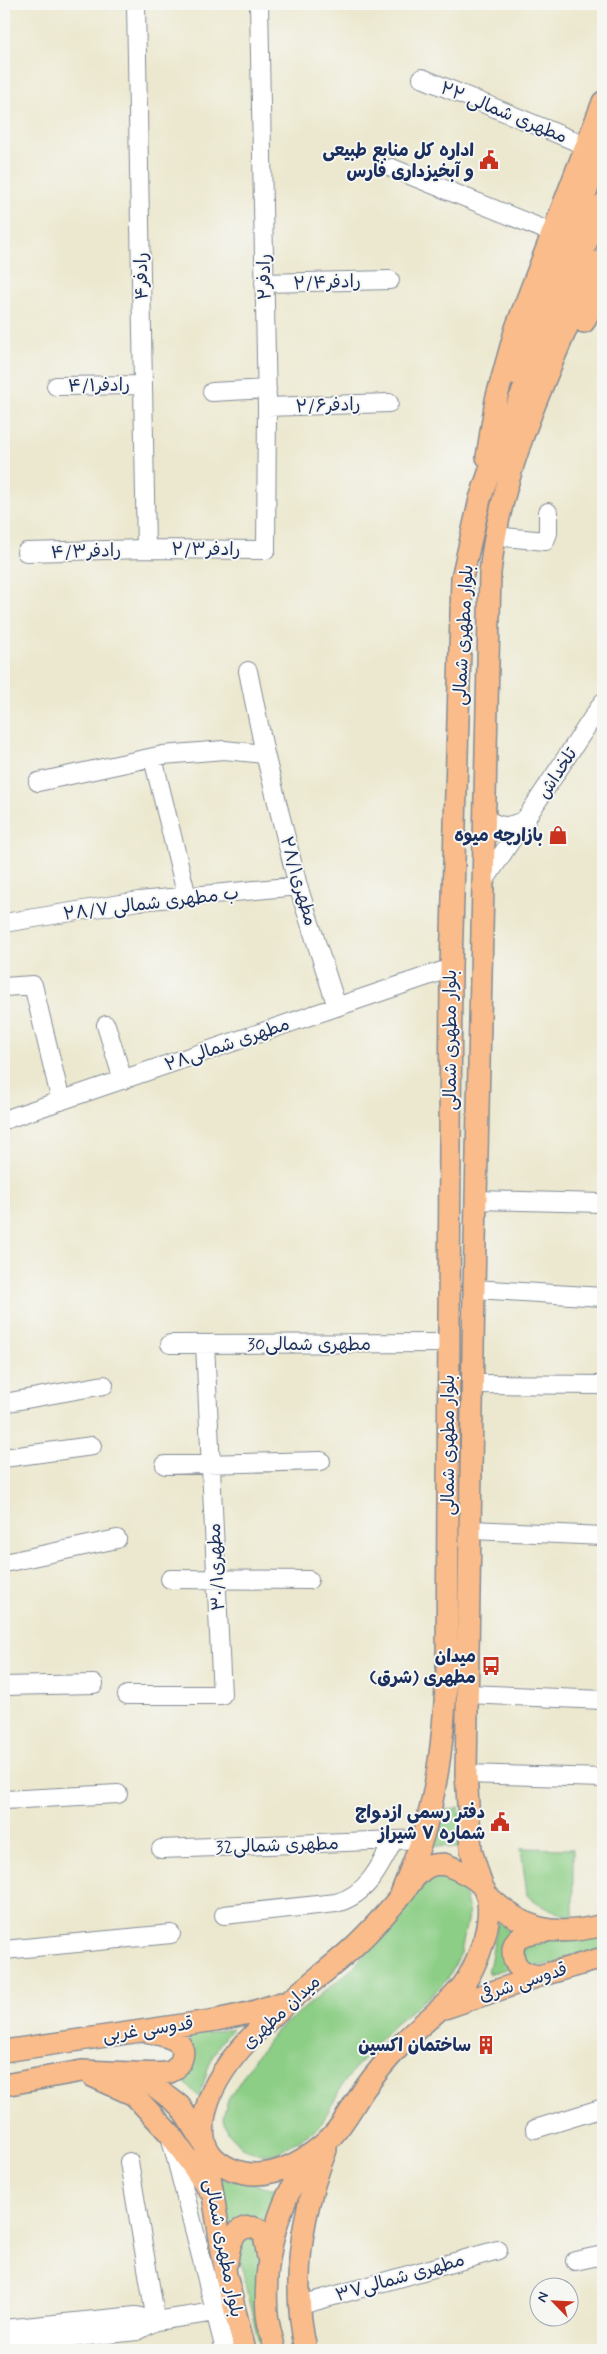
<svg xmlns="http://www.w3.org/2000/svg" width="607" height="2354" viewBox="0 0 607 2354" font-family="Mynerve,'Playpen Sans Arabic',sans-serif">
  <rect width="100%" height="100%" fill="#f6f6f2"/>
  <filter id="ink" filterUnits="userSpaceOnUse"><feTurbulence type="fractalNoise" baseFrequency=".02" numOctaves="2"/><feDisplacementMap in="SourceGraphic" scale="10" xChannelSelector="R" yChannelSelector="G"/><feConvolveMatrix kernelMatrix="1 2 1 2 8 2 1 2 1" color-interpolation-filters="sRGB"/></filter>
  <filter id="wash" filterUnits="userSpaceOnUse"><feTurbulence type="fractalNoise" baseFrequency=".0096" numOctaves="4" result="noise"/><feDisplacementMap in="SourceGraphic" scale="20" xChannelSelector="R" yChannelSelector="G"/><feGaussianBlur stdDeviation="1.12" result="paint"/><feColorMatrix in="noise" values="0 0 0 0 0 0 0 0 0 0 0 0 0 0 0 0 0 1.4 0 .05"/><feComposite in="paint" operator="in"/></filter>
  <g filter="url(#wash)">
    <rect width="100%" height="100%" fill="#ece8cf"/>
    <!-- grass -->
    <path fill="#8cce85" stroke="#547e72" d="M438,1807L450,1810L459,1807L461,1849L429,1844Z
      M521,1848L573,1849V1917C555,1913 542,1907 527,1895Z
      M434,1878H442L458,1887L465,1896L469,1910L461,1953L447,1980L436,1991L393,2025L365,2056L343,2084L322,2123L309,2134L277,2153L264,2155L243,2149L228,2133L223,2117L228,2100L254,2059L275,2032L352,1969L418,1888Z
      M498,1922L512,1932C500,1944 503,1953 510,1968L488,1974Z
      M603,1933V1949L568,1961L527,1968L521,1943Z
      M232,2029C214,2046 205,2073 200,2098L179,2077C196,2065 198,2052 186,2035Z
      M221,2179C230,2180 273,2187 277,2190L270,2221L255,2218L229,2229Z
      M248,2235L257,2238L268,2350H261L247,2294L240,2255L243,2240Z"/>
  </g>
  <g filter="url(#ink)">
    <g fill="none" stroke-linecap="round" stroke-linejoin="round">
      <!-- minor casing -->
      <g stroke="#848c96" stroke-width="20">
        <path id="minor" d="M136,4L146,549
          M422,78L587,146
          M392,168L553,233
          M264,283L390,280
          M56,386L143,385
          M212,392L267,389
          M267,407L389,403
          M494,536L545,541L548,533V512
          M26,552L146,549L266,550L267,407L259,4
          M248,671L265,754L298,886L337,1007
          M153,758L187,897
          M38,782L163,755L224,750L265,754
          M484,818C503,829 507,828 527,819
          M483,883L603,702
          M4,923L139,901L298,886
          M4,987L33,985L61,1101
          M106,1025L123,1080
          M4,1120L451,968
          M476,1200L603,1203
          M474,1289L603,1297
          M170,1344L448,1343
          M474,1384L603,1385
          M4,1403L104,1385
          M4,1458L92,1446
          M165,1465L321,1461
          M472,1530L603,1536
          M4,1563L117,1539
          M170,1579L309,1580
          M4,1686L94,1684
          M468,1694L603,1700
          M127,1695H222L205,1344
          M466,1774L603,1778
          M4,1800L118,1794
          M161,1849L422,1839
          M224,1915L336,1903C367,1895 380,1867 393,1841
          M4,1950L171,1934
          M535,2129L603,2108
          M171,2139L225,2350
          M129,2162L156,2321
          M575,2261L603,2255
          M301,2305L498,2250
          M4,2329L136,2316L156,2321L235,2309
          M4,2345L137,2331L156,2321"/>
      </g>
      <!-- major casing -->
      <g stroke="#848c96" stroke-width="24">
        <path id="major" d="M584,322L603,283
          M516,374L603,148
          M487,457L496,400L516,328L603,102
          M444,1864C456,1869 473,1875 482,1886C500,1910 477,1969 460,1989C441,2011 417,2026 399,2047C387,2060 375,2074 365,2088C354,2104 345,2122 332,2136C312,2157 276,2179 245,2173C227,2170 207,2158 204,2138C195,2064 300,1995 348,1952C367,1935 384,1916 400,1897C409,1886 417,1871 430,1866C434,1864 440,1865 444,1864Z
          M482,1886L471,1850L466,1774L474,1289L490,573C501,463 553,363 595,262
          M486,1894C523,1930 553,1938 603,1925
          M400,1897C407,1877 416,1858 422,1839C439,1785 444,1727 447,1671L451,968L462,578L480,499L493,461L603,204
          M539,1976C523,1974 512,1967 513,1949C514,1945 514,1942 518,1939C525,1932 538,1932 547,1931
          M445,2008L539,1976L603,1958
          M4,2051L216,2020L249,2013L281,2003
          M134,2073C145,2073 160,2075 170,2072C175,2070 179,2065 181,2061C190,2039 164,2036 149,2032
          M92,2076L134,2095L170,2134L210,2191
          M4,2085L82,2071L134,2073L149,2082L180,2106L205,2146L226,2275L245,2350
          M227,2262C229,2244 235,2221 258,2229L264,2235L268,2258
          M275,2350C272,2338 268,2325 267,2313C263,2258 278,2196 314,2155
          M306,2350C291,2282 301,2214 326,2150"/>
      </g>
      <!-- minor -->
      <use href="#minor" stroke="#fff" stroke-width="18"/>
      <!-- major -->
      <use href="#major" stroke="#f9bc8a" stroke-width="21"/>
    </g>
  </g>
  <!-- icons -->
  <defs>
    <g id="civic-bare" transform="scale(1.5)"><path d="M-.6-6.5H3V-4.5H.6V-3L4-1V1h2V6H-6V1h2V-1L-.6-3ZM-1.2 2.5V6h2.4V2.5Z" fill="#c8321e" stroke="#f6f6f2" stroke-width="2.5" paint-order="stroke"/></g>
    <g id="shop-bare" transform="scale(1.5)"><path d="M-5-2.5h2.3a2.7 3.5 0 0 1 5.4 0H5L5.5 6h-11ZM-1.5-2.5h3a1.5 2.3 0 0 0-3 0Z" fill="#c8321e" stroke="#f6f6f2" stroke-width="2.5" paint-order="stroke"/></g>
    <g id="bus-bare" transform="scale(1.5)"><path d="M-5-6H5V4H4V6H2V4H-2V6H-4V4H-5ZM-3.5-4V0h7V-4ZM-3.5 1.2v1.5H-2V1.2ZM2 1.2v1.5H3.5V1.2Z" fill="#c8321e" stroke="#f6f6f2" stroke-width="2.5" paint-order="stroke"/></g>
    <g id="building-bare" transform="scale(1.5)"><path d="M-4-6H4V6H1V3H-1V6H-4ZM-2.5-4.3h1.7v1.8h-1.7ZM.8-4.3h1.7v1.8H.8ZM-2.5-1h1.7V.8h-1.7ZM.8-1h1.7V.8H.8Z" fill="#c8321e" stroke="#f6f6f2" stroke-width="2.5" paint-order="stroke"/></g>
  </defs>
  <g fill-rule="evenodd">
    <use href="#civic-bare" x="489" y="160"/>
    <use href="#shop-bare" x="558" y="835"/>
    <use href="#bus-bare" x="491" y="1666"/>
    <use href="#civic-bare" x="500" y="1822"/>
    <use href="#building-bare" x="486" y="2045"/>
  </g>
  <g text-anchor="middle" stroke-width="4" stroke-linejoin="round" paint-order="stroke">
    <!-- street labels -->
    <g font-size="18" fill="#1b2f5e" stroke="#f6f6f2">
      <text transform="translate(504 112) rotate(22)" y="6">مطهرى شمالى ۲۲</text>
      <text transform="translate(141 276) rotate(-91)" y="6">رادفر۴</text>
      <text transform="translate(264 277) rotate(-91)" y="6">رادفر۲</text>
      <text transform="translate(327 282) rotate(-2)" y="6">رادفر۲/۴</text>
      <text transform="translate(99 385) rotate(-1)" y="6">رادفر۴/۱</text>
      <text transform="translate(328 405) rotate(-2)" y="6">رادفر۲/۶</text>
      <text x="206" y="555">رادفر۲/۳</text>
      <text transform="translate(86 551) rotate(-2)" y="6">رادفر۴/۳</text>
      <text transform="translate(463 635) rotate(-87)" y="6">بلوار مطهرى شمالى</text>
      <text transform="translate(557 773) rotate(-57)" y="6">تلخداش</text>
      <text transform="translate(299 881) rotate(74)" y="6">مطهری۲۸/۱</text>
      <text transform="translate(151 903) rotate(-7)" y="6">۲۸/۷ ب مطهرى شمالى</text>
      <text transform="translate(450 1040) rotate(-90)" y="6">بلوار مطهرى شمالى</text>
      <text transform="translate(227 1044) rotate(-19)" y="6">مطهرى شمالى۲۸</text>
      <text x="309" y="1350">مطهرى شمالى30</text>
      <text transform="translate(448 1445) rotate(-90)" y="6">بلوار مطهرى شمالى</text>
      <text transform="translate(216 1567) rotate(-93)" y="6">مطهری۳۰/۱</text>
      <text transform="translate(277 1845) rotate(-2)" y="6">32مطهرى شمالى</text>
      <text transform="translate(523 1982) rotate(-18)" y="6">قدوسی شرقی</text>
      <text transform="translate(281 2012) rotate(-43)" y="6">میدان مطهری</text>
      <text transform="translate(148 2029) rotate(-8)" y="6">قدوسی غربی</text>
      <text transform="translate(224 2248) rotate(79)" y="6">بلوار مطهری شمالی</text>
      <text transform="translate(400 2277) rotate(-16)" y="6">مطهرى شمالى۳۷</text>
    </g>
    <!-- poi labels -->
    <g font-size="18" font-weight="bold" fill="#1b2f5e" stroke="#f6f6f2" text-anchor="end">
      <text x="474" y="156">اداره کل منابع طبیعى<tspan x="474" dy="21">و آبخیزدارى فارس</tspan></text>
      <text x="543" y="841">بازارچه میوه</text>
      <text x="476" y="1662">میدان<tspan x="476" dy="21">مطهری (شرق)</tspan></text>
      <text x="485" y="1818">دفتر رسمی ازدواج<tspan x="485" dy="21">شماره ۷ شیراز</tspan></text>
      <text x="471" y="2051">ساختمان اکسین</text>
    </g>
  </g>
  <!-- margin -->
  <rect width="607" height="2354" fill="none" stroke="#f6f6f2" stroke-width="20"/>
  <!-- north arrow -->
  <g transform="translate(554 2302) rotate(294)"><circle r="24" fill="#f6f6f2" stroke="#9ea6b7"/>
  <path d="M0-4L9 19L0 12L-9 19Z" fill="#c8321e"/>
  <text y="-8" font-size="14" font-weight="bold" text-anchor="middle" fill="#1b2f5e">N</text>
  </g>
</svg>
